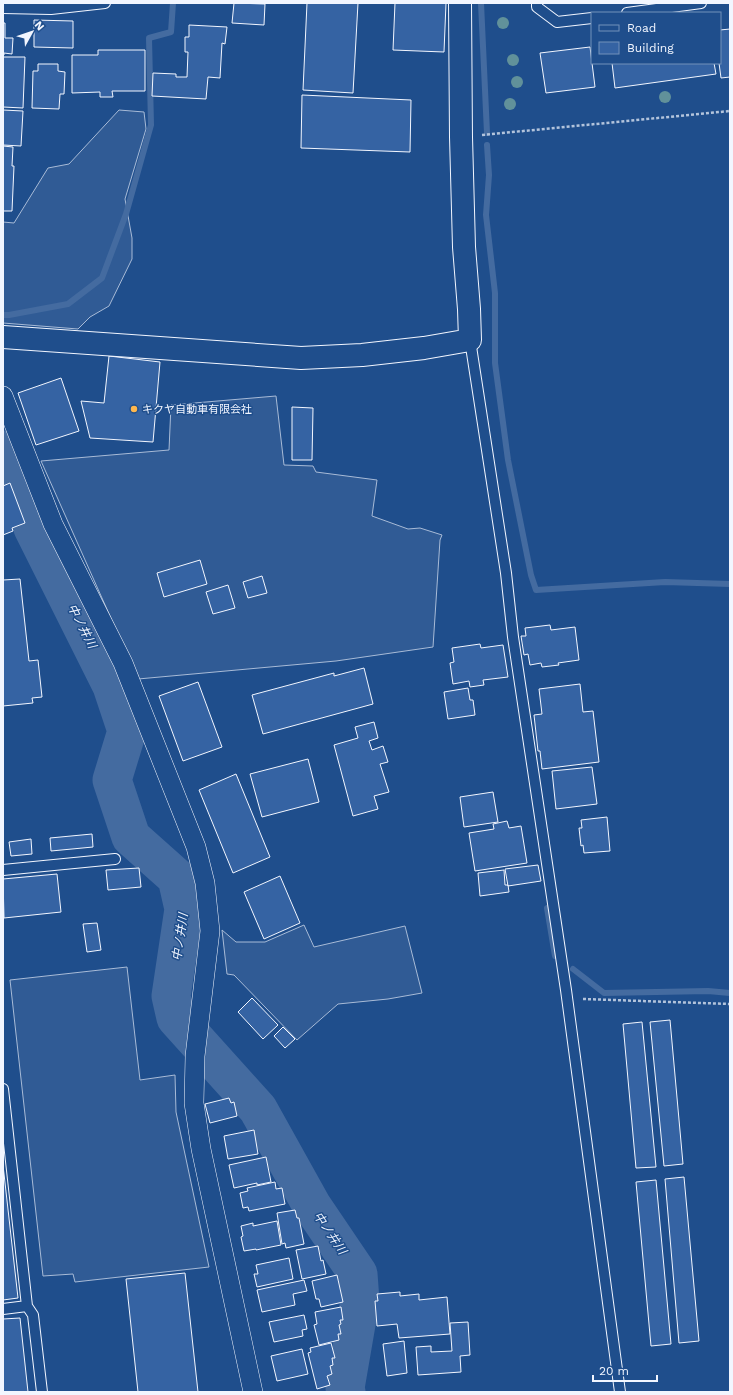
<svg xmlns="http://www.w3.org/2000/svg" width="733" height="1395" viewBox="0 0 733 1395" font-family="'Work Sans','Noto Sans JP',sans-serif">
  <rect width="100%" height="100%" fill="#1f4e8c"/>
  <!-- built -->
  <path fill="#305b95" stroke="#a8bbd7" d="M119,110L144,112L146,129L125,199L132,238V259L109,306L90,317L78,329L3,323V222L14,223L48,168L69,164Z
    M276,396L284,465L313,466L316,472L377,480L372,516L408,529L420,528L442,535L440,540L433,647L336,661L138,679L41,461L169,450L171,405Z
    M304,925L314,947L405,926L422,993L388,999L338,1004L297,1040L234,975L227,974L222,930L236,942H265Z
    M127,967L140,1080L175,1075L176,1112L209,1267L75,1282L73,1274L43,1276L10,980Z"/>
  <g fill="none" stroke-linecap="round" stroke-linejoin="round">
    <!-- stream -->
    <path stroke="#446ba0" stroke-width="6" d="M481,3L487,133
      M487,145L489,175L486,215L495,293V363L508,460L531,575L536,590L665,582L730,584
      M3,315H9L68,304L102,278L126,214L151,125L149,38L171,32L173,3
      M547,908L555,956
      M573,969L604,993L708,991L730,993"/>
    <!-- river -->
    <path stroke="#446ba0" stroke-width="39" d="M3,450L13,472L33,528L112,686L127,731L112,780L131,837L177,878L184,909L171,996L176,1018L258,1109L312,1206L358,1274L360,1301L345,1388L346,1392"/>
  </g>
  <!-- building -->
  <path fill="#3563a3" stroke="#f2f6ff" d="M234,3L265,4L264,25L232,23Z
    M307,3H358L353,93L303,90Z
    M395,3H446L444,52L393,50Z
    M34,20L73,21V48L34,47Z
    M3,23H5V38H13L12,54L4,53V55H3Z
    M189,25L227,27L225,44L222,43L220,78L208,77L206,99L152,96L153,73L176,74V77H187L188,52H185V37H189Z
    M730,29V77L721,78L719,63L720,30Z
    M590,47L595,87L546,93L540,53Z
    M98,50H145V91H112L113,97H100V92L72,93V55H98Z
    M3,57H25L23,108L3,107Z
    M612,63H714L716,74L615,88Z
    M38,64H58V71L65,72L64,94H60L59,109L32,108L33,71H38Z
    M302,95L411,100L410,152L301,148Z
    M3,110L23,111L21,146L3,145Z
    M3,146L13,147L12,166H14L12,211H3Z
    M109,356L160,362L153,442L90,438L81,401L104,403Z
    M61,378L79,431L36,445L18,393Z
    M292,407L313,408L312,460H292Z
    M10,483L25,523L12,528L13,531L3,535V486Z
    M200,560L207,584L164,597L157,573Z
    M262,576L267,593L248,598L243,582Z
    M20,579L29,661L38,660L42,697L32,698L33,703L3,706V580Z
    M228,585L235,608L213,614L206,592Z
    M550,625L551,630L575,627L579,660L558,663L559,665L542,667L541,663L530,665L528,654L524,655L521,636H526L525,628Z
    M480,644L481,648L503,645L508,677L483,680L484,685L470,687L469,681L453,684L450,663L454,662L452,648Z
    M364,668L373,704L263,734L252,695L334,673V676Z
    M198,682L222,747L183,761L159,696Z
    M580,684L583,712L593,711L599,762L542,769L540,751H538L534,715L542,714L539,689Z
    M468,688L470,700H473L475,715L448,719L444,692Z
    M374,722L378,738L369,741L372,750L383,746L388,762L380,764L389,792L374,796L378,809L353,816L334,745L358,738L355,727Z
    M308,759L319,802L262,817L250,774Z
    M592,767L597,804L556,809L552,771Z
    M236,774L270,857L233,873L199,790Z
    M493,792L498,822L464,827L460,797Z
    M607,817L610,851L584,853L583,845L581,846L579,828H582L581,820Z
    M507,821L509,828L521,826L527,863L475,871L469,833L494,829L493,824Z
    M92,834L93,847L51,851L50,838Z
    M31,839L32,854L11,856L9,842Z
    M538,865L541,881L508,886L505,869Z
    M139,868L141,887L108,890L106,870Z
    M504,870L505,885H508L509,892L480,896L478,873Z
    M57,874L61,912L4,918L3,879Z
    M280,876L300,923L264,939L244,892Z
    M97,923L101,950L87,952L83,924Z
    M252,998L278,1025L263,1039L238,1012Z
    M670,1020L683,1164L664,1166L650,1022Z
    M642,1022L656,1167L636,1168L623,1024Z
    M283,1027L295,1039L285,1048L274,1036Z
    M229,1098L231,1103L234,1102L237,1116L210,1123L205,1104Z
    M254,1130L258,1154L228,1159L224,1136Z
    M266,1157L271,1182L257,1185V1183L234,1188L229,1165Z
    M3,1165L18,1298L3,1300Z
    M684,1177L699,1341L679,1343L665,1179Z
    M656,1180L671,1344L651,1346L636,1182Z
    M275,1182L276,1189L282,1188L285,1204L249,1211L248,1207L243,1208L240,1193L248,1191L247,1188Z
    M295,1210L297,1218H299L304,1244L286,1248L285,1243L282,1244L277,1213Z
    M277,1221L281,1245L256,1250V1249L244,1251L241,1237L243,1236L241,1226L253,1223V1226Z
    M318,1246L321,1261L323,1260L326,1274L302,1279L296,1250Z
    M289,1258L293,1279L257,1287L254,1274H258L256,1265Z
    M185,1273L198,1392H138L126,1279Z
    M337,1275L343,1302L321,1307L319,1299H316L312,1281Z
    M304,1280L307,1291L293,1294L295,1305L262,1312L257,1290Z
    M400,1292V1296L419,1294V1300L447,1297L450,1334L399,1338L397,1324L377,1326L375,1301H378L377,1294Z
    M341,1307L343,1320H340L341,1324L339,1325L341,1334H338L339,1340L319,1345L314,1325L317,1324L315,1312Z
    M304,1315L307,1329L302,1330L303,1336L274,1342L269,1322Z
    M20,1318L28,1392H3V1319Z
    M468,1322L470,1355L460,1356L461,1372L418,1375L416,1347L431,1346V1352L452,1351L450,1323Z
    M404,1341L407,1373L387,1376L383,1344Z
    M331,1343L335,1358H332L333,1365L330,1366L332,1374L327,1376L330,1385L317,1389L308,1353L311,1352L310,1348Z
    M302,1349L308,1374L277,1381L271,1356Z"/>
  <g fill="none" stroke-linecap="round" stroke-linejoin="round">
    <!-- service casing -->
    <g stroke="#f2f6ff" stroke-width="12">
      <path id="service" d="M537,3V7L557,22L592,18
        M3,8L51,9L105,3
        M627,13L701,3
        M470,340L506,573L513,637L566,990L620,1392
        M3,870L115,859
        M3,1089L27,1306L3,1309
        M27,1306L33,1315L42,1392"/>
    </g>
    <!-- minor casing -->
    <g stroke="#f2f6ff" stroke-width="20">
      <path id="minor" d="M3,396L53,524L123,663L196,847L205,883L210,931L195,1056L194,1103L201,1149L253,1392"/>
    </g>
    <!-- tertiary casing -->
    <g stroke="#f2f6ff" stroke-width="24">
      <path id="tertiary" d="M3,337L301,358L362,355L424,348L470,340L469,309L464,247L461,137L460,3"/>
    </g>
    <!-- path -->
    <path stroke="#b3c4dc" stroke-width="2.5" stroke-dasharray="3 2" stroke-linecap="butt" d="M482,135L730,111
      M583,999L730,1004"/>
    <!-- service -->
    <use href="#service" stroke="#1f4e8c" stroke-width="10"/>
    <!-- minor -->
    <use href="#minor" stroke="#1f4e8c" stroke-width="19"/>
    <!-- tertiary -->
    <use href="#tertiary" stroke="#1f4e8c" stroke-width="22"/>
  </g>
  <!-- trees -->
  <g fill="#61919a">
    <circle cx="503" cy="23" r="6"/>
    <circle cx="513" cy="60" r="6"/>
    <circle cx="517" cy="82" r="6"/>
    <circle cx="665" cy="97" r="6"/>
    <circle cx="510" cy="104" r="6"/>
  </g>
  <!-- markers -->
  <circle fill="#ffb74d" stroke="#1f4e8c" stroke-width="1.5" cx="134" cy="409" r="4"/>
  <g text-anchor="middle" stroke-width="3" stroke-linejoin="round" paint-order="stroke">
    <!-- poi labels -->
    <g font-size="11" fill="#f2f6ff" stroke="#1f4e8c" text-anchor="start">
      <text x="142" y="413">キクヤ自動車有限会社</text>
    </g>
    <!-- water labels -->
    <g font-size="12" font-style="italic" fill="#f2f6ff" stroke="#1f4e8c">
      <text transform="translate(82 626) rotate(63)" y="4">中ノ井川</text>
      <text transform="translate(180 937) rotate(-82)" y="4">中ノ井川</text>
      <text transform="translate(330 1233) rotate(56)" y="4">中ノ井川</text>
    </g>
  </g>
  <!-- border -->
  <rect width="733" height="1395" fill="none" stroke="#f2f6ff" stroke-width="8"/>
  <!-- legend -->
  <rect x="591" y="12" width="130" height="52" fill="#1f4e8c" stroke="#7391ba"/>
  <rect x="599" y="25" width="20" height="6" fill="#1f4e8c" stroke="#7391ba"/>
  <text x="627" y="32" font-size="12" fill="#f2f6ff">Road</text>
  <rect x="599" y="42" width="20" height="12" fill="#3563a3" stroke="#7391ba"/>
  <text x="627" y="52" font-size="12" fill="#f2f6ff">Building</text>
  <!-- north arrow -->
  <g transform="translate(32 32) rotate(50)" stroke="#1f4e8c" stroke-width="3" paint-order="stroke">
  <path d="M0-3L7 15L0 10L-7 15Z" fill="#f2f6ff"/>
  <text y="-6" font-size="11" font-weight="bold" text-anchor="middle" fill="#f2f6ff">N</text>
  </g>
  <!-- scale -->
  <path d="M593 1375v6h64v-6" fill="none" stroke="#f2f6ff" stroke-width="2"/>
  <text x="599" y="1375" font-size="12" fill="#f2f6ff" stroke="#1f4e8c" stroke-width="3" paint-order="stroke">20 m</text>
</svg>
